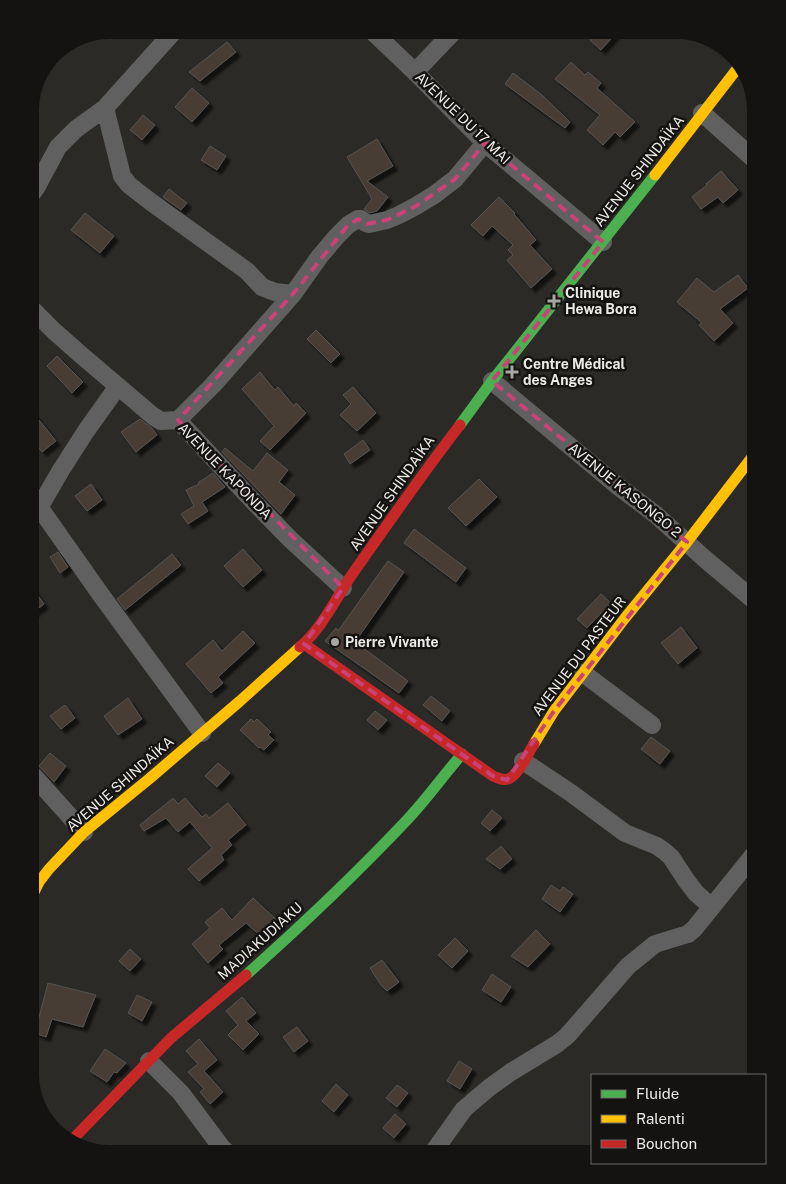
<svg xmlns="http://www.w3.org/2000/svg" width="786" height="1184" viewBox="0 0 786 1184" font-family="'Public Sans',sans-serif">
  <defs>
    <filter id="shadow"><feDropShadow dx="4.5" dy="4.5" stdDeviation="1" flood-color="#0009"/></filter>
  </defs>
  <rect width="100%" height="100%" fill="#2b2a27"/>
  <!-- building -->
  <path fill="#463d35" stroke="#555452" filter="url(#shadow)" d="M598,30H619L601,50L590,40Z
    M227,42L236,52L200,81L189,72Z
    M571,62L585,75L588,72L601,83L597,88L635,122L620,137L615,132L603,145L587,130L600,115L555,79Z
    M513,73L541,94L570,122L565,128L505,84Z
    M192,88L209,103L192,122L175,107Z
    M143,115L155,125L142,140L130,130Z
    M377,139L393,166L367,181L388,197L377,211L370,213L364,209L372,199L347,157Z
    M210,146L226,156L217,170L201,160Z
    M721,171L738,190L723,203L718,197L701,209L692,197L707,185L706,184Z
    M169,189L187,203L181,210L163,197Z
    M499,197L515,213L514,214L536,240L530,245L552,269L531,288L507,260L513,255L508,250L513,245L492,226L483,236L471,225Z
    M85,213L114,236L100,253L71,230Z
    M738,275L748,288L720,309L733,323L714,341L699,325L702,323L677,302L697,278L714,292Z
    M316,330L340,354L331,363L307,339Z
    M57,356L83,382L72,393L47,366Z
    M260,372L275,390L278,387L294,406L296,403L306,413L270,450L260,441L274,426L242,389Z
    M353,387L376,413L357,431L340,415L351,404L343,395Z
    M30,409L56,441L42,452L30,437Z
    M140,419L151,427L157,435L136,452L121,432Z
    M363,440L370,450L350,464L344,454Z
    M225,448L253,471L267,453L288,470L279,482L295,495L281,514L222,452Z
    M213,473L225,487L202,502L208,511L188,524L181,514L194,506L186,490L199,484L198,483Z
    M479,479L497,497L466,526L448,508Z
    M91,484L102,500L87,511L75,496Z
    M414,529L466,568L456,582L404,543Z
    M243,549L262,570L243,587L224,566Z
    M58,552L68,567L60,573L50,557Z
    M172,554L181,565L125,610L117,599Z
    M388,561L404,572L355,642L408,681L399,693L325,641L336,628L338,631Z
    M30,585L44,604L30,615Z
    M601,594L611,603L587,628L577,619Z
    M681,627L697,648L678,664L661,643Z
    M243,631L255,643L218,677L223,683L211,693L186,664L213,640L222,651Z
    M431,696L450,711L442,721L423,705Z
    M128,698L142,719L118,735L104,716Z
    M65,705L75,718L61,729L50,716Z
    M375,711L387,720L378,730L367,720Z
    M251,719L254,722L257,719L271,732L268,735L274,740L264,750L260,747L259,748L240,730Z
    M651,737L670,751L660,764L641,749Z
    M50,753L66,766L54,782L39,766Z
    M218,763L230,773L217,787L205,776Z
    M173,798L178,804L185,798L202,817L206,814L209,818L228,803L246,825L228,840L232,845L221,855L224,860L199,881L188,869L212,848L190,822L178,832L166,818L144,831L140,825Z
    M492,810L502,818L490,831L481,823Z
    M501,846L512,859L500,869L486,859Z
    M551,885L560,891L563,887L573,894L560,912L542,899Z
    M253,898L281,924L264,939L246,923L219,945L223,949L208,963L192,944L210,928L205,922L222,908L232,920Z
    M536,930L550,944L528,967L511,956Z
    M455,938L468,951L452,968L438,955Z
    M130,949L141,959L130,971L119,961Z
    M382,960L399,982L387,991L381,985L370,968Z
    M492,974L511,987L501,1002L482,990Z
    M48,983L96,995L88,1014L83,1027L52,1019L46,1037L35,1033Z
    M137,995L152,1002L142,1021L128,1013Z
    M242,997L256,1013L246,1021L259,1034L243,1050L228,1035L238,1025L226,1011Z
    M297,1027L308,1041L294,1052L283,1037Z
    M199,1039L217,1060L204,1071L223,1092L210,1104L200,1092L204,1089L188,1072L198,1064L186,1051Z
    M105,1049L126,1063L117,1073L114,1072L107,1082L90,1071Z
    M459,1061L472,1069L460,1089L447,1081Z
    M336,1084L348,1095L334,1112L322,1101Z
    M397,1085L408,1093L397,1107L386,1098Z
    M395,1114L406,1124L394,1138L383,1128Z"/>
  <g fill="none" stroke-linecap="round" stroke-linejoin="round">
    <!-- street -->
    <path stroke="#5f605f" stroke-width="18" d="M371,30L415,72L485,143L603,242
      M415,72L455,30
      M105,108L122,176L129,185L151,202L247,271L262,287L275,292L293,294
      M702,113L756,161
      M30,196L36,188L58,147L76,129L105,108L175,30
      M30,307L54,331L80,354L153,416L161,421L178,420L250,498L290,539L343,588
      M492,381L619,487L655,514L705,559L756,602
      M178,420L213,385L293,294L320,256L337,236L348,225L358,219H361L366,223L369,224L387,220L399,215L416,206L434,195L455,179L485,143
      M30,494L101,595L202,733
      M39,508L61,470L86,431L118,386
      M583,673L652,725
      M523,761L571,793L625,833L657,846L664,851L671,857L686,880L696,893L705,901L712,906
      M30,772L84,832
      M149,1061L181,1093L222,1148L229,1154
      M432,1154L464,1109L490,1087L511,1072L557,1044L567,1036L628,966L655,944L688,934L694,929L756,852"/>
    <!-- fast -->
    <path stroke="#4caf50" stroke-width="11" d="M460,425L492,381L655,175
      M246,975C301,926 355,875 406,821C426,800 443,776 462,754"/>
    <!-- slow -->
    <path stroke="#ffc107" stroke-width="11" d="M655,175L740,65
      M534,744L554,711L625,618L687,542L756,452
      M30,900L39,882L49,869L84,832L149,779L240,701L300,647"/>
    <!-- jam -->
    <path stroke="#c62828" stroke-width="11" d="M304,644L493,776C498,778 503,781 508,779C518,776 528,753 534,744
      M300,647C322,628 335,600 351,576C387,525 422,474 460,425
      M70,1142L171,1038L246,975"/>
  </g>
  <!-- marked area -->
  <path fill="none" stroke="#ca4277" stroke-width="4" stroke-dasharray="10 6" stroke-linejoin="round" d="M485,143L603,242L492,381L687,542L554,711L507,780L493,776L304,644L343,588L178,420L293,294L348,225L358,219L367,224L387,220L416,206L455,179Z"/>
  <!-- markers -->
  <g fill="#a8a7a4" stroke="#141311" stroke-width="2">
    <path d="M551.5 293.5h5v5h5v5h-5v5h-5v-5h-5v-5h5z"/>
    <path d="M509.5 364.5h5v5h5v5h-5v5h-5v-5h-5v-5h5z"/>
    <circle cx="335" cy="642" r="5"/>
  </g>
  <g text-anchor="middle" stroke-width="5" stroke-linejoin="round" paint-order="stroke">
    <!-- street labels -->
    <g font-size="14" fill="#ecebe8" stroke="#141311">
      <text transform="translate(463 118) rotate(44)" y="5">AVENUE DU 17 MAI</text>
      <text transform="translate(639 171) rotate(-52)" y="5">AVENUE SHINDAÏKA</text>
      <text transform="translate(225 471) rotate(46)" y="5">AVENUE KAPONDA</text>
      <text transform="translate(625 490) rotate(39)" y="5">AVENUE KASONGO 2</text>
      <text transform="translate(392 493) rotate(-55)" y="5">AVENUE SHINDAÏKA</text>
      <text transform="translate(579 656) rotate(-53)" y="5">AVENUE DU PASTEUR</text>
      <text transform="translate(120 784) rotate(-41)" y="5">AVENUE SHINDAÏKA</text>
      <text transform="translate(260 941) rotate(-42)" y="5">MADIAKUDIAKU</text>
    </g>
    <!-- poi labels -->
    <g font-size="14" font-weight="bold" fill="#ecebe8" stroke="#141311" text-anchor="start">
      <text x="565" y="298">Clinique<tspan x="565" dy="16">Hewa Bora</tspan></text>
      <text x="523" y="369">Centre Médical<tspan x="523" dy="16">des Anges</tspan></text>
      <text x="345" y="647">Pierre Vivante</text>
    </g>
  </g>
  <!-- crop -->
  <path d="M0 0H786V1184H0ZM110 39H676A71 71 0 0 1 747 110V1074A71 71 0 0 1 676 1145H110A71 71 0 0 1 39 1074V110A71 71 0 0 1 110 39Z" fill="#141311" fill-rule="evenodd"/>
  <!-- legend -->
  <rect x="591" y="1074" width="175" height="90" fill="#141311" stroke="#6a6967"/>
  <rect x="601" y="1090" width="25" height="8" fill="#4caf50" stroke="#6a6967"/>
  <text x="636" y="1099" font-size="15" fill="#ecebe8">Fluide</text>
  <rect x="601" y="1115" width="25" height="8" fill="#ffc107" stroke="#6a6967"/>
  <text x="636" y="1124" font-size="15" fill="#ecebe8">Ralenti</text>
  <rect x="601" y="1140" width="25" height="8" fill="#c62828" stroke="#6a6967"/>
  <text x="636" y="1149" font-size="15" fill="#ecebe8">Bouchon</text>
</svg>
